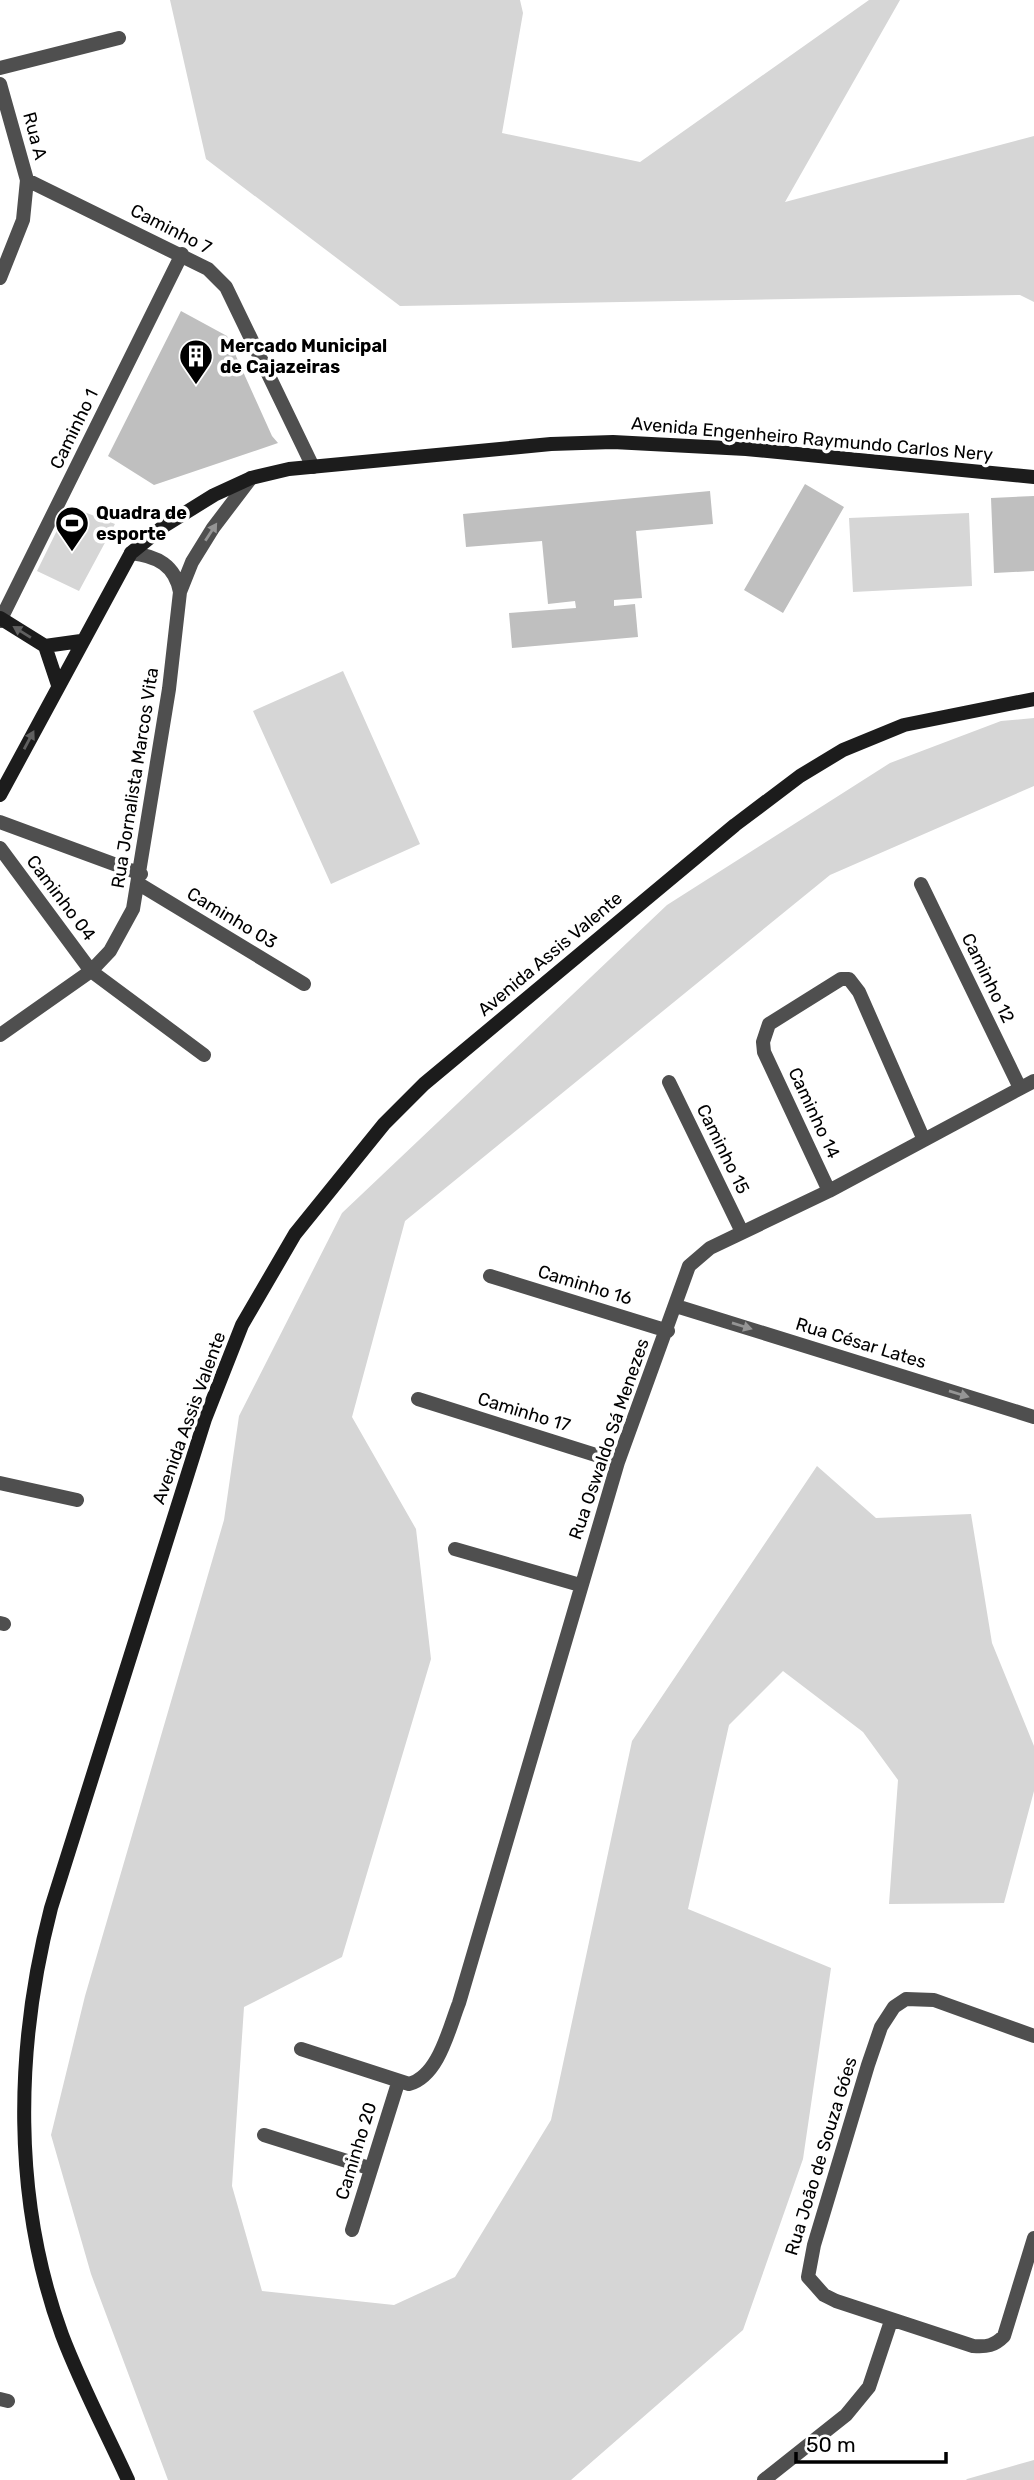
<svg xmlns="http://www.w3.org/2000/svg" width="1034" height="2480" viewBox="0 0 1034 2480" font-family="Rubik,sans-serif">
  <rect width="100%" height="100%" fill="#fff"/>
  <!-- green -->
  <path fill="#d6d6d6" d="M170,0H520L523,13L502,133L640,162L869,0H900L785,202L1034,136V302L1020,295L400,306L206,159Z
    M69,506L115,524L79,591L37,571Z
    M969,513L972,586L853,592L849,518Z
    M343,671L420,844L331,884L253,711Z
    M1034,718V786L830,875L405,1221L352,1417L416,1529L431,1659L342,1957L244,2007L232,2186L262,2291L394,2305L455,2277L551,2120L632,1741L817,1466L876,1518L971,1514L992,1643L1034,1746V1791L1004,1903L889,1904L898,1780L863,1732L783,1671L729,1725L688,1909L831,1968L803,2159L743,2330L571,2480H168L91,2274L51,2135L85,1996L224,1520L239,1416L342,1213L667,905L890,763L1001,721Z
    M1034,2460V2480H966L967,2479Z"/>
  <!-- building -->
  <path fill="#bfbfbf" d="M181,311L227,336L272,436L278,443L154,485L108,456Z
    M805,484L844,507L783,613L744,590Z
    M710,491L713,524L636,531L642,598L614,600V606L635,604L638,637L512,648L509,613L576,608L575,601L548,604L542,541L466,547L463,514Z
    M1034,496V571L994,573L991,498Z"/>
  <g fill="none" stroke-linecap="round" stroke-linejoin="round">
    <!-- street -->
    <path stroke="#4f4f4f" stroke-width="14" d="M0,68L119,38
      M0,84L27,180L23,220L0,278
      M27,180L208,269L226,287L313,467
      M131,553C157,556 175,565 180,592
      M0,621L182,254
      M0,822L141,874
      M0,848L91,971L204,1055
      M139,884L304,984
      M921,884L1020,1088
      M0,1035L91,971L110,951L133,909L169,689L180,592L192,562L213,528L251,478
      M669,1082L742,1232
      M829,1191L764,1052L763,1042L769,1024L841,979H849L859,992L924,1140
      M490,1276L668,1331
      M676,1306L1034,1417
      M418,1399L618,1462
      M0,1483L77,1500
      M455,1549L580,1585
      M0,1623L4,1624
      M1034,2036L934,2000L906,1999L894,2007L881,2027L868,2065L814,2245L808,2277L824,2295L836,2301L973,2346C987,2347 994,2346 1004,2336L1034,2238
      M301,2049L409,2084C439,2076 449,2028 459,2003L618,1462L689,1266L710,1248L829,1191L1034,1081
      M264,2135L369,2168
      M352,2230L398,2083
      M0,2399L8,2401
      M764,2480L846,2415L869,2387L891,2321"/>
    <!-- secondary -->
    <path stroke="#1c1c1c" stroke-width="14" d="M0,618L45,646L58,685
      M45,646L81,641
      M0,795L131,553L164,526L214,495L251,478L289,469L551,444L613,442L746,449L1034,477
      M128,2480C106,2432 81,2385 62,2335C12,2199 15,2047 51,1908L205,1419L242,1325L295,1234L384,1124L424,1084L735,825L800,776L843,750L904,725L1034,699"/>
  </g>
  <!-- one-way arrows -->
  <defs><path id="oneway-solid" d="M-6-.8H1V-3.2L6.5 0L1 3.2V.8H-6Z" transform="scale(1.75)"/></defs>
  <g fill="#959595">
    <use href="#oneway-solid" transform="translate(211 532) rotate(-57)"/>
    <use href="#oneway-solid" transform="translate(742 1326) rotate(17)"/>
    <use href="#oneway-solid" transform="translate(959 1394) rotate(17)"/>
  </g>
  <g fill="#606060">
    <use href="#oneway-solid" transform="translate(22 632) rotate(-148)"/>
    <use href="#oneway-solid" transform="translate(29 740) rotate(-62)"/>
  </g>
  <!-- icons -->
  <defs>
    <g id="building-pin" transform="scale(1.75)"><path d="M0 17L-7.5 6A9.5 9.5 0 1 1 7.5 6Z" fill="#000" stroke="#fff"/><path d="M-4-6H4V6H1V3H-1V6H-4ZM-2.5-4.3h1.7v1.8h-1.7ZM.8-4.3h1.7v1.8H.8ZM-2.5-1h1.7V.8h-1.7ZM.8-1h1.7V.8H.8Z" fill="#fff"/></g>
    <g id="stadium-pin" transform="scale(1.75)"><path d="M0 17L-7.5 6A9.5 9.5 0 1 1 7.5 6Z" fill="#000" stroke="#fff"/><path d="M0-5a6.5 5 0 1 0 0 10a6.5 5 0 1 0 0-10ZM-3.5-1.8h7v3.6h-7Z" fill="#fff"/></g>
  </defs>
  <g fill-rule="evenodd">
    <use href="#building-pin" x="196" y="356"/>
    <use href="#stadium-pin" x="72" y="523"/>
  </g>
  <g text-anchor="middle" stroke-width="7" stroke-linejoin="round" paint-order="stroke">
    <!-- street labels -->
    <g font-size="18" fill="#000" stroke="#fff">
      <text transform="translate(35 136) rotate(75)" y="6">Rua A</text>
      <text transform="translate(171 229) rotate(27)" y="6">Caminho 7</text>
      <text transform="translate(74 429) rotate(-64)" y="6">Caminho 1</text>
      <text transform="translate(812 439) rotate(5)" y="6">Avenida Engenheiro Raymundo Carlos Nery</text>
      <text transform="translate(135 778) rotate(-81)" y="6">Rua Jornalista Marcos Vita</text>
      <text transform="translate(61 898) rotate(53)" y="6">Caminho 04</text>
      <text transform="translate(232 918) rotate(31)" y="6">Caminho 03</text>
      <text transform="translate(550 954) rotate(-40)" y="6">Avenida Assis Valente</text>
      <text transform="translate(988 978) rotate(64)" y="6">Caminho 12</text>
      <text transform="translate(814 1113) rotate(65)" y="6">Caminho 14</text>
      <text transform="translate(723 1149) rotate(64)" y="6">Caminho 15</text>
      <text transform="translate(585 1285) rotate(17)" y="6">Caminho 16</text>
      <text transform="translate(861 1343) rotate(17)" y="6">Rua César Lates</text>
      <text transform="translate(524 1412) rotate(17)" y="6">Caminho 17</text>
      <text transform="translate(189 1418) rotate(-70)" y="6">Avenida Assis Valente</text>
      <text transform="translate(609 1439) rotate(-71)" y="6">Rua Oswaldo Sá Menezes</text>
      <text transform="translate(356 2151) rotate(-73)" y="6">Caminho 20</text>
      <text transform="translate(821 2156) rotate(-73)" y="6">Rua João de Souza Góes</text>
    </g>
    <!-- poi labels -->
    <g font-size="18" font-weight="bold" fill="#000" stroke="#fff" text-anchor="start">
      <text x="220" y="352">Mercado Municipal<tspan x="220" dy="21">de Cajazeiras</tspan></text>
      <text x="96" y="519">Quadra de<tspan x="96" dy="21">esporte</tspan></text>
    </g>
  </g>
  <!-- scale -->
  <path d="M796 2452v10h150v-10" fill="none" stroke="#000000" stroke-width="3.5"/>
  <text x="806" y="2452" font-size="21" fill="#000000" stroke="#ffffff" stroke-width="5" paint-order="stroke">50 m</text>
</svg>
